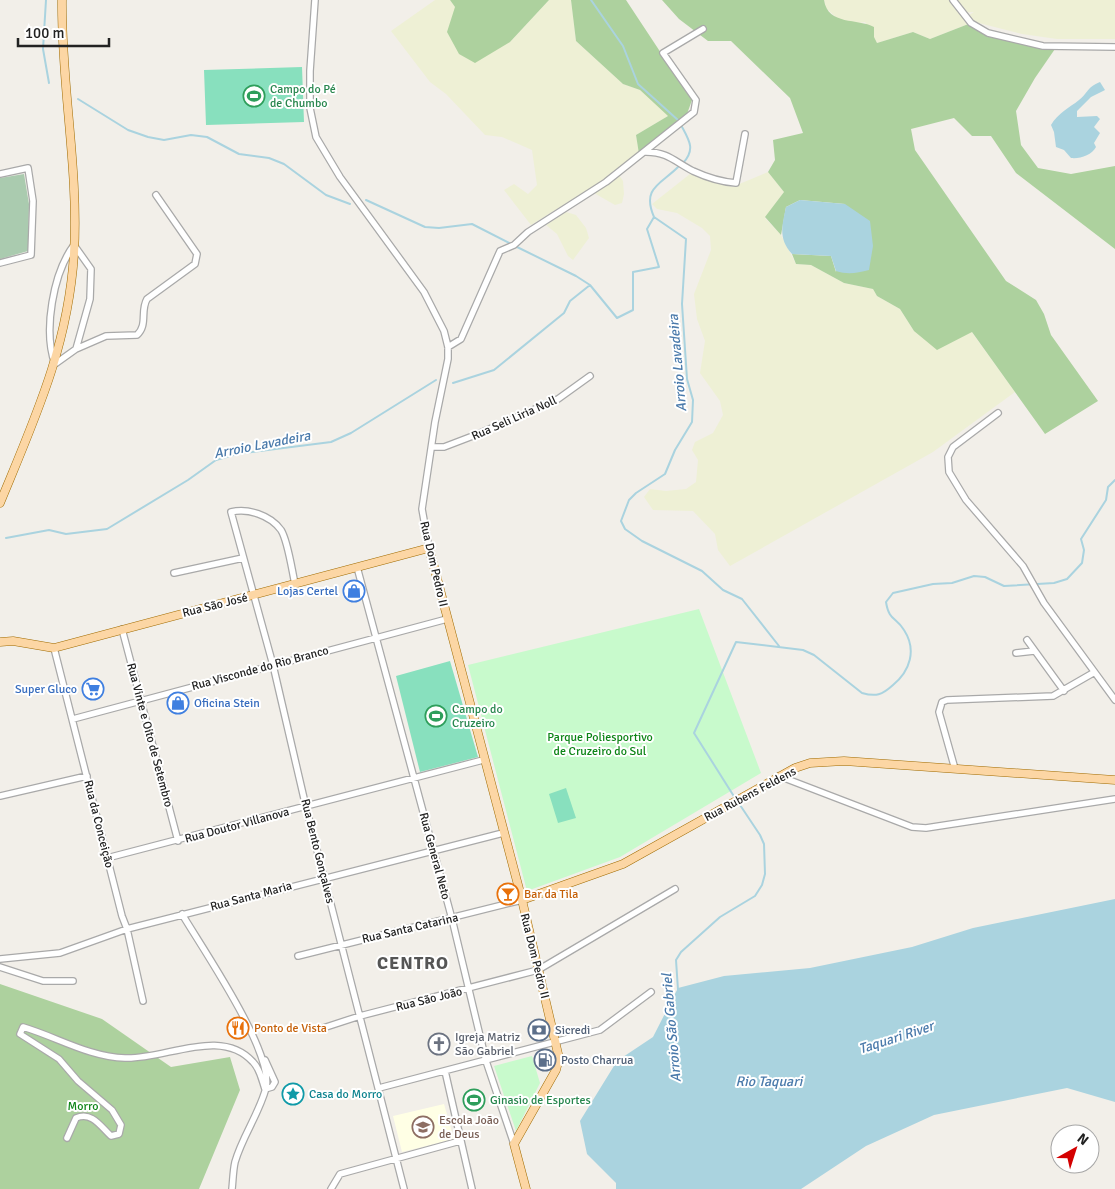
<svg xmlns="http://www.w3.org/2000/svg" width="1115" height="1189" viewBox="0 0 1115 1189" font-family="Signika,sans-serif">
  <rect width="100%" height="100%" fill="#f2efe9"/>
  <!-- education -->
  <path fill="#ffffe5" d="M444,1104L454,1139L402,1152L393,1116Z"/>
  <!-- farmland -->
  <path fill="#eef0d5" d="M435,0H450L455,7L510,42L549,0H571L576,41L623,84L640,90L668,116L636,135L639,154L604,180L531,225L504,190L514,184L528,194L537,185L532,150L502,137L485,135L446,94L430,82L391,31Z
    M824,0H1115V39H1057L1022,34L975,22L969,15L974,12L963,13L971,23L930,39L913,32L877,43L865,22L853,24L839,20L826,8Z
    M768,172L784,192L765,218L781,235L796,264L811,265L844,283L873,289L877,296L900,309L914,331H971L1015,392L933,452L730,566L718,550L715,534L693,511L653,510L644,497L650,489L666,491L686,489L696,482L698,460L692,450L695,442L713,433L723,415L720,401L700,373L705,341L697,319L694,294L711,250L710,236L702,228L677,213L657,209L652,204L690,174L732,187Z
    M619,175L623,181L624,194L622,203L615,205L594,193Z
    M566,212L576,215L586,228L589,238L573,260L568,256L557,234L546,225Z"/>
  <!-- forest -->
  <path fill="#add19e" d="M450,0H549L510,42L475,63L459,54L447,32L455,7Z
    M571,0H626L692,100L687,114L639,154L636,135L668,116L640,90L623,84L576,41Z
    M662,0H824C828,26 858,18 874,27V37L877,43L913,32L930,39L971,23L988,33L1057,46L1035,78L1016,111L1021,145L1038,168L1071,174L1115,166V249L1016,173L991,136H972L954,118L911,129L915,150L1006,281L1036,300L1044,314L1051,335L1098,401L1045,434L972,332L937,350L914,331L900,309L877,296L873,289L844,283L811,265L796,264L792,254L831,256L836,272L845,204L800,200L786,207L781,235L765,217L784,192L768,172L775,160L773,140L803,133L790,98L731,41H708L679,19Z
    M0,984L102,1019L171,1067L230,1057L240,1090L199,1189H0Z"/>
  <!-- cemetery -->
  <path fill="#aacbaf" d="M24,174L29,204L28,251L0,259V178Z"/>
  <!-- park -->
  <path fill="#c8facc" d="M699,609L761,773L620,857L527,891L468,665Z
    M532,1056L540,1083L516,1131L494,1066Z"/>
  <!-- pitch -->
  <path fill="#88e0be" d="M302,67L304,122L206,125L204,70Z
    M450,661L478,757L420,772L396,676Z
    M566,788L576,818L558,823L549,794Z"/>
  <!-- water -->
  <path fill="#aad3df" d="M1100,82L1105,90L1091,97L1077,111V117L1097,116L1100,119L1094,127L1100,133L1094,143L1096,147C1092,155 1080,159 1071,158L1064,150L1056,147L1054,132L1051,125C1058,113 1069,108 1079,100C1088,93 1087,87 1100,82Z
    M800,200L845,204L870,221L873,246L869,270C857,273 848,275 836,271L831,256L792,254C778,239 782,225 786,207Z
    M1115,899V1102L1067,1088L934,1115L866,1146L801,1189H616V1183L587,1154L580,1121L617,1061L653,1037L678,988L724,976L810,968L912,947L973,928Z"/>
  <g fill="none" stroke-linecap="round" stroke-linejoin="round">
    <!-- stream -->
    <path stroke="#aad3df" stroke-width="2" d="M46,0L43,49L49,83
      M591,0L623,46L638,84L679,121
      M78,99L128,130L148,137L164,140L191,135L207,137L239,154L269,158L284,164L326,195L350,204
      M681,125C689,140 696,149 683,163
      M366,200L425,227L439,228L472,224L511,244
      M654,217C641,187 662,184 679,166
      M515,246L576,276L590,285L617,318L633,310V272L659,267L647,229L654,217L686,239L682,304L687,379L693,400L692,422L675,450L665,474L636,493L629,500L621,521L625,529L642,541L702,571L723,590L742,599L779,646
      M453,383L494,370L564,313L570,301L590,285
      M6,538L49,530L66,534L107,529L188,480L216,460L237,454L331,442L351,433L436,380
      M735,798L694,733L736,642L803,650L814,655L862,693C876,697 882,695 893,685C910,671 917,650 904,630C896,617 889,621 886,602L893,593L933,584L952,583L974,576L985,577L1004,586L1054,583L1067,579L1082,563L1084,550L1081,539L1106,500L1108,487L1115,480
      M678,990L676,960L681,952L720,917L755,896L762,885L765,874L764,844L760,835L738,802"/>
    <!-- minor casing -->
    <g stroke="#a9a9a9" stroke-width="8">
      <path id="minor" d="M315,0L310,71V108L316,137L340,177L424,292L444,331L448,347V359L435,422L422,509L429,548
        M953,0L971,23L988,33L1043,46L1115,47
        M646,152C668,152 675,162 693,171C706,177 722,182 736,183L745,134
        M0,174L28,168L33,201L31,255L0,263
        M74,245L91,269L90,299L76,349L55,364C43,331 53,273 74,245Z
        M448,347L461,339L500,251L514,245L528,232L606,182L694,112L696,100L663,53L703,29
        M76,349L106,336L137,335C148,325 140,311 147,299L195,264L197,254L156,195
        M998,413L953,447L948,457L949,472L966,500L1023,566L1044,603L1115,700
        M432,447H444L478,434L558,399L590,376
        M357,567L452,919L486,1061L514,1144
        M174,573L243,558
        M295,584C292,571 288,541 281,530C270,515 248,508 231,512L273,665L306,807L404,1189
        M122,629L178,841
        M1027,640L1064,691
        M54,648L122,916L127,929L143,1001
        M1016,653L1034,651
        M73,719L447,619
        M955,769L939,712L942,702L947,700L1053,696L1093,673
        M779,776L912,827L926,828L1115,799
        M0,796L87,776
        M107,858L483,760
        M182,914C202,948 274,1052 266,1088C259,1114 242,1137 235,1162C233,1171 233,1180 232,1189
        M298,956L522,900
        M0,959L60,953L127,929L503,833
        M0,967L43,981H73
        M320,1029L360,1016L538,970L675,889
        M265,1060L275,1082L272,1087L265,1089
        M445,1071L472,1189
        M379,1088L600,1030L651,992
        M67,1138L76,1118C92,1111 101,1127 111,1136L119,1134L121,1125L112,1110L78,1081L59,1059L20,1034L23,1027C57,1037 89,1057 125,1058C165,1060 221,1026 253,1062C260,1069 262,1080 265,1089
        M331,1189L340,1174L460,1141"/>
    </g>
    <!-- major casing -->
    <g stroke="#a06b00" stroke-width="9">
      <path id="major" d="M0,503C35,418 68,347 74,254C79,169 61,85 62,0
        M0,642L13,641L54,648L429,548L522,900L559,1058L556,1070L514,1144L526,1189
        M522,900L623,864L795,768L810,763L844,761L1115,780"/>
    </g>
    <!-- minor -->
    <use href="#minor" stroke="#fff" stroke-width="5.5"/>
    <!-- major -->
    <use href="#major" stroke="#fcd6a4" stroke-width="8"/>
  </g>
  <!-- icons -->
  <defs>
    <g id="stadium-ring" transform="scale(1.125)"><circle r="9.5" fill="#fff" stroke="#2e9e5b" stroke-width="1.5"/><path d="M0-5a6.5 5 0 1 0 0 10a6.5 5 0 1 0 0-10ZM-3.5-1.8h7v3.6h-7Z" fill="#2e9e5b"/></g>
    <g id="shop-ring" transform="scale(1.125)"><circle r="9.5" fill="#fff" stroke="#3f7fe0" stroke-width="1.5"/><path d="M-5-2.5h2.3a2.7 3.5 0 0 1 5.4 0H5L5.5 6h-11ZM-1.5-2.5h3a1.5 2.3 0 0 0-3 0Z" fill="#3f7fe0"/></g>
    <g id="supermarket-ring" transform="scale(1.125)"><circle r="9.5" fill="#fff" stroke="#3f7fe0" stroke-width="1.5"/><path d="M-6-5.5h2.5l.6 2H6L4.5 2H-2.5L-4.4-4H-6ZM-1.5 3.2a1.3 1.3 0 1 0 .1 0ZM3 3.2a1.3 1.3 0 1 0 .1 0Z" fill="#3f7fe0"/></g>
    <g id="bar-ring" transform="scale(1.125)"><circle r="9.5" fill="#fff" stroke="#e8710a" stroke-width="1.5"/><path d="M-6-5H6L.8 .8V4.5H3.5V6h-7V4.5H-.8V.8Z" fill="#e8710a"/></g>
    <g id="restaurant-ring" transform="scale(1.125)"><circle r="9.5" fill="#fff" stroke="#e8710a" stroke-width="1.5"/><path d="M-5-6h1v4h1v-4h1v4h1v-4h1v5L-1.5 .5V6h-2V.5L-5-1ZM5-6V6H3V1.5H1.5Q1.5-4 5-6Z" fill="#e8710a"/></g>
    <g id="bank-ring" transform="scale(1.125)"><circle r="9.5" fill="#fff" stroke="#5c6f8a" stroke-width="1.5"/><path d="M-6-4H6V4H-6ZM0-2.3a2.3 2.3 0 1 0 0 4.6a2.3 2.3 0 1 0 0-4.6Z" fill="#5c6f8a"/></g>
    <g id="church-ring" transform="scale(1.125)"><circle r="9.5" fill="#fff" stroke="#6b7280" stroke-width="1.5"/><path d="M-1.2-6h2.4v3.5h3.3v2.4h-3.3V6h-2.4V-.1h-3.3v-2.4h3.3Z" fill="#6b7280"/></g>
    <g id="fuel-ring" transform="scale(1.125)"><circle r="9.5" fill="#fff" stroke="#5c6f8a" stroke-width="1.5"/><path d="M-5.5-6h7V0h2V4h1.3V-2.5L3-4.5l.8-.8L6-3V5H2.5V1h-1V6h-7ZM-4.2-4.7v3.2H.2V-4.7Z" fill="#5c6f8a"/></g>
    <g id="sight-ring" transform="scale(1.125)"><circle r="9.5" fill="#fff" stroke="#0f9aa8" stroke-width="1.5"/><path d="M0-6L1.8-2.2L6-1.7L2.9 1.2L3.7 5.4L0 3.3L-3.7 5.4L-2.9 1.2L-6-1.7L-1.8-2.2Z" fill="#0f9aa8"/></g>
    <g id="university-ring" transform="scale(1.125)"><circle r="9.5" fill="#fff" stroke="#8d6e63" stroke-width="1.5"/><path d="M0-5L7-2L0 1L-7-2ZM-4 1L0 2.5L4 1V4Q0 6-4 4Z" fill="#8d6e63"/></g>
  </defs>
  <g fill-rule="evenodd">
    <use href="#stadium-ring" x="254" y="96"/>
    <use href="#shop-ring" x="354" y="591"/>
    <use href="#supermarket-ring" x="93" y="689"/>
    <use href="#shop-ring" x="178" y="703"/>
    <use href="#stadium-ring" x="436" y="716"/>
    <use href="#bar-ring" x="508" y="894"/>
    <use href="#restaurant-ring" x="238" y="1028"/>
    <use href="#bank-ring" x="539" y="1030"/>
    <use href="#church-ring" x="439" y="1044"/>
    <use href="#fuel-ring" x="545" y="1060"/>
    <use href="#sight-ring" x="293" y="1094"/>
    <use href="#stadium-ring" x="474" y="1100"/>
    <use href="#university-ring" x="423" y="1127"/>
  </g>
  <g text-anchor="middle" stroke-width="4" stroke-linejoin="round" paint-order="stroke">
    <!-- leisure labels -->
    <g font-size="12" fill="#27864d" stroke="#fff" text-anchor="start">
      <text x="270" y="93">Campo do Pé<tspan x="270" dy="14">de Chumbo</tspan></text>
      <text x="452" y="713">Campo do<tspan x="452" dy="14">Cruzeiro</tspan></text>
      <text x="490" y="1104">Ginasio de Esportes</text>
    </g>
    <!-- street labels -->
    <g font-size="12" fill="#222" stroke="#fff">
      <text transform="translate(514 418) rotate(-24)" y="4">Rua Seli Liria Noll</text>
      <text transform="translate(434 564) rotate(77)" y="4">Rua Dom Pedro II</text>
      <text transform="translate(215 605) rotate(-14)" y="4">Rua São José</text>
      <text transform="translate(260 668) rotate(-15)" y="4">Rua Visconde do Rio Branco</text>
      <text transform="translate(150 735) rotate(75)" y="4">Rua Vinte e Oito de Setembro</text>
      <text transform="translate(750 794) rotate(-28)" y="4">Rua Rubens Feldens</text>
      <text transform="translate(99 824) rotate(76)" y="4">Rua da Conceição</text>
      <text transform="translate(237 825) rotate(-15)" y="4">Rua Doutor Villanova</text>
      <text transform="translate(318 851) rotate(76)" y="4">Rua Bento Gonçalves</text>
      <text transform="translate(435 856) rotate(75)" y="4">Rua General Neto</text>
      <text transform="translate(251 896) rotate(-15)" y="4">Rua Santa Maria</text>
      <text transform="translate(410 928) rotate(-13)" y="4">Rua Santa Catarina</text>
      <text transform="translate(535 956) rotate(76)" y="4">Rua Dom Pedro II</text>
      <text transform="translate(429 999) rotate(-14)" y="4">Rua São João</text>
    </g>
    <!-- shop labels -->
    <g font-size="12" fill="#366cbe" stroke="#fff" text-anchor="end">
      <text x="338" y="595">Lojas Certel</text>
      <text x="77" y="693">Super Gluco</text>
      <text x="194" y="707" text-anchor="start">Oficina Stein</text>
    </g>
    <!-- park labels -->
    <g font-size="12" fill="#0c8416" stroke="#fff">
      <text x="600" y="741">Parque Poliesportivo<tspan x="600" dy="14">de Cruzeiro do Sul</tspan></text>
      <text x="83" y="1110">Morro</text>
    </g>
    <!-- food labels -->
    <g font-size="12" fill="#c56008" stroke="#fff" text-anchor="start">
      <text x="524" y="898">Bar da Tila</text>
      <text x="254" y="1032">Ponto de Vista</text>
    </g>
    <!-- service labels -->
    <g font-size="12" fill="#4e5e75" stroke="#fff" text-anchor="start">
      <text x="555" y="1034">Sicredi</text>
      <text x="561" y="1064">Posto Charrua</text>
    </g>
    <!-- worship labels -->
    <g font-size="12" fill="#5b616d" stroke="#fff" text-anchor="start">
      <text x="455" y="1041">Igreja Matriz<tspan x="455" dy="14">São Gabriel</tspan></text>
    </g>
    <!-- culture labels -->
    <g font-size="12" fill="#0d838f" stroke="#fff" text-anchor="start">
      <text x="309" y="1098">Casa do Morro</text>
    </g>
    <!-- education labels -->
    <g font-size="12" fill="#785e54" stroke="#fff" text-anchor="start">
      <text x="439" y="1124">Escola João<tspan x="439" dy="14">de Deus</tspan></text>
    </g>
    <!-- water labels -->
    <g font-size="14" font-style="italic" fill="#4a7aab" stroke="#fff">
      <text transform="translate(677 363) rotate(-95)" y="5">Arroio Lavadeira</text>
      <text transform="translate(262 444) rotate(-11)" y="5">Arroio Lavadeira</text>
      <text transform="translate(671 1028) rotate(-95)" y="5">Arroio São Gabriel</text>
      <text transform="translate(896 1037) rotate(-18)" y="5">Taquari River</text>
      <text x="769" y="1086">Rio Taquari</text>
    </g>
    <!-- district labels -->
    <g font-size="18" font-weight="bold" letter-spacing="1" fill="#555" stroke="#fff">
      <text x="413" y="969">CENTRO</text>
    </g>
  </g>
  <!-- north arrow -->
  <g transform="translate(1075 1149) rotate(39)"><circle r="24" fill="#ffffff" stroke="#a7a7a7"/>
  <path d="M0-4L9 19L0 12L-9 19Z" fill="#d40000"/>
  <text y="-8" font-size="14" font-weight="bold" text-anchor="middle" fill="#222222">N</text>
  </g>
  <!-- scale -->
  <path d="M18 38v8h91v-8" fill="none" stroke="#222222" stroke-width="2.5"/>
  <text x="25" y="38" font-size="15" fill="#222222" stroke="#ffffff" stroke-width="4" paint-order="stroke">100 m</text>
</svg>
